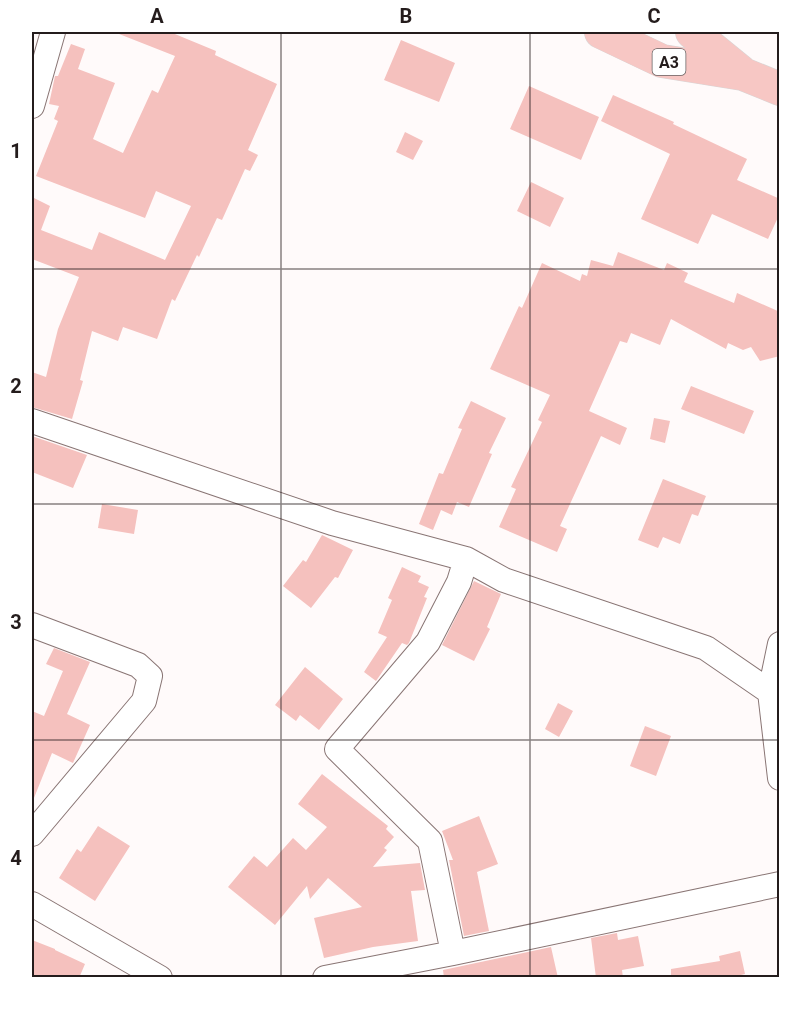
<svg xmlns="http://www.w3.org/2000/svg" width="811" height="1009" viewBox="0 0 811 1009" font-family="Roboto,sans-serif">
  <rect width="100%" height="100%" fill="#fffafa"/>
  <!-- building -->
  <path fill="#f5c1be" d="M114,32H170L216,51L215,55L277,84L248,150L258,155L250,171L245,169L222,220L217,218L199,257L197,255L175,301L172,299L157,339L123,327L118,341L92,331L80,380L83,381L72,419L32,407V372L46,377L58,329L79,277L32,259V197L50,206L41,230L92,250L99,232L165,260L191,206L156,191L145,218L36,176L58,121L54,119L59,106L49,104L55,76H58L71,44L85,49L78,69L115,83L93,139L123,153L152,90L158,93L175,56Z
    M401,40L455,63L439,102L384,80Z
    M529,86L599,117L581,160L510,129Z
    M613,95L674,122L673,124L747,159L737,180L780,199V213L768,239L712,214L698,244L641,219L670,154L601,121Z
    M405,132L423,141L413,160L396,152Z
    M531,182L564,198L550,227L517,211Z
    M618,252L664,270L667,263L688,273L684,282L734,303L737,293L780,312V356L760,361L751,347L743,350L728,343L726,349L671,319L660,345L631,333L627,343L620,341L589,411L627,428L620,445L601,436L560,526L567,529L557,552L499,527L516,489L511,487L542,422L538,420L550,395L490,369L519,306L522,308L542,263L580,281L582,274L587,276L591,260L613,266Z
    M691,386L754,411L744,434L681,409Z
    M471,401L506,418L489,453L492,454L469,507L457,502L452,515L441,510L433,530L419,524L439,473L443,474L462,429L458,428Z
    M654,418L670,421L665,443L650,439Z
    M32,436L87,455L73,488L32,472Z
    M663,479L706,496L698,516L692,514L680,544L663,537L658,548L638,540Z
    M102,504L138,510L134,534L98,528Z
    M322,535L353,550L338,578L335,577L311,608L283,586L303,560L306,562Z
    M402,567L421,576L418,582L429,587L424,597L427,598L409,643L407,645L402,643L376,681L364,672L387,637L378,633L392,600L388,598Z
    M474,581L501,594L487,627L490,629L474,661L442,645Z
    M54,648L90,662L67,714L90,725L73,763L52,753L32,803V711L44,716L63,671L46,664Z
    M305,667L343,699L319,730L300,715L296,721L275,705Z
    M558,703L573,711L559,737L545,729Z
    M645,726L671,736L656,776L630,766Z
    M322,774L388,826L386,829L394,837L384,848L387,850L373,867L420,863L425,890L411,891L418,941L373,947L324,958L314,918L362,907L328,878L310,899L307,886L275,925L228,887L254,856L267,867L293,838L306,850L327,827L298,804Z
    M479,816L498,864L477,872L489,931L464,936L449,860H453L442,831Z
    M98,826L130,846L95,901L59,878L77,849L81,852Z
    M617,933L618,940L638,936L644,966L622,970L623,978H596L591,938Z
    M32,940L55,949V950L85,964L79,978H32Z
    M551,947L558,978H444L443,970Z
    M740,951L745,974L729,978H671V969L720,961L719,956Z"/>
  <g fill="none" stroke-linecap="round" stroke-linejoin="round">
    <!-- minor casing -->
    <g stroke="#897574" stroke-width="26">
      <path id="minor" d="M32,106L53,32
        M32,421L332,523L466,559L504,580L706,648L770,692
        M32,625L138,665L150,676L144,701L32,834
        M780,644L770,692L780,778
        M32,904L160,978
        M453,953L430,841L337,749L428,642L459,582L466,559
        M325,978L453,953L780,884"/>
    </g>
    <!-- trunk casing -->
    <g stroke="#d8d6d6" stroke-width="34">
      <path id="trunk" d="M601,32L662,61L743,74L780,89
        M692,32L741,72"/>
    </g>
    <!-- minor -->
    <use href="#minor" stroke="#fff" stroke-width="24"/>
    <!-- trunk -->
    <use href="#trunk" stroke="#f7c7c4" stroke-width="33"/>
  </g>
  <!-- grid -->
  <path fill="none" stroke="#241c1c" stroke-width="1.5" stroke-opacity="0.55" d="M281,32V978M530,32V978M32,269H780M32,504H780M32,740H780"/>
  <g text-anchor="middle" stroke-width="6" stroke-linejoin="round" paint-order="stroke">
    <!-- shield labels -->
    <rect fill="#fff" stroke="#666060" stroke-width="1.5" x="652.5" y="49" width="33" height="26" rx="4.5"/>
    <g font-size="16" font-weight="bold" fill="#241c1c">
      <text x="669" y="68">A3</text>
    </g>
  </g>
  <!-- border -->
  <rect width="811" height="1009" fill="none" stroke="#ffffff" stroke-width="66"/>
  <rect x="33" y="33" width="745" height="943" fill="none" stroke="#241c1c" stroke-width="2"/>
  <g font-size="20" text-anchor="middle" font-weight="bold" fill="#241c1c">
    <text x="157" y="23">A</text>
    <text x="406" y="23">B</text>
    <text x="654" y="23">C</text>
    <text x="16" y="158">1</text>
    <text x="16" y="393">2</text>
    <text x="16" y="629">3</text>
    <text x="16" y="865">4</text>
  </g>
</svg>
